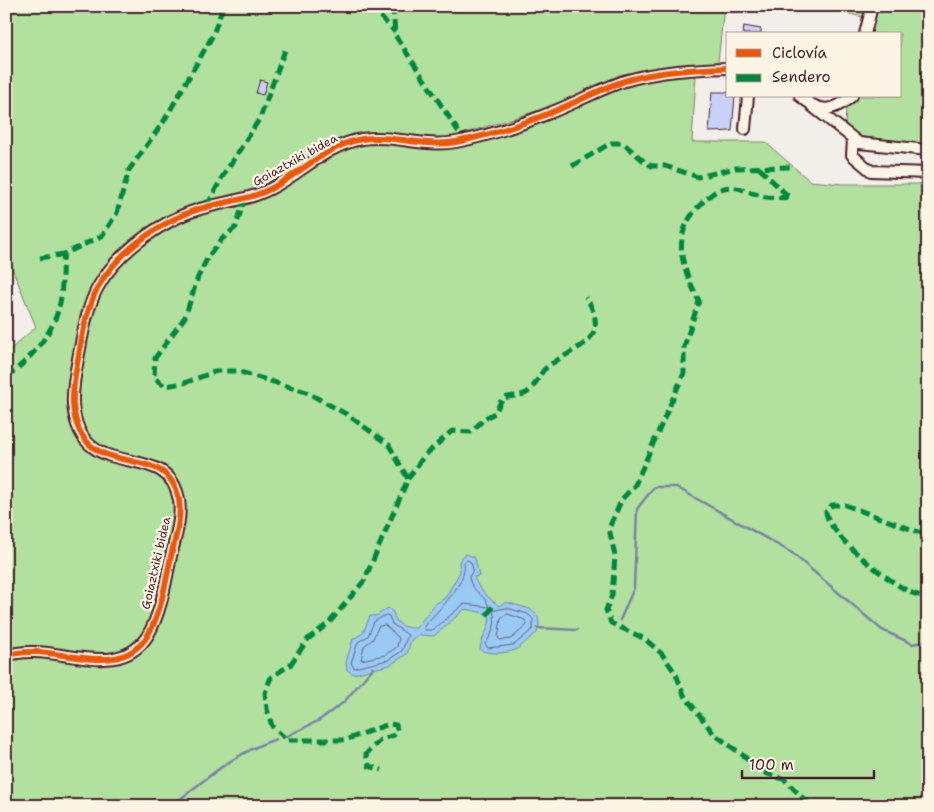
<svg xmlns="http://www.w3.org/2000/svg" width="934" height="812" viewBox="0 0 934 812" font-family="'Shantell Sans',sans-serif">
  <rect width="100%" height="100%" fill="#f2eee9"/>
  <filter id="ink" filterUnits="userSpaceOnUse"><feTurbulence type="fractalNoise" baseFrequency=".02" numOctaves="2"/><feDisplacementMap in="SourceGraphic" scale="10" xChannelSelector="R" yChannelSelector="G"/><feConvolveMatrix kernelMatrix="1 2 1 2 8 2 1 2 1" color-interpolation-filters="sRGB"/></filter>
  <g filter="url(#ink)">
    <!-- green -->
    <path fill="#b2e09f" stroke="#7e8065" d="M6,6H724L718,62L662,67L619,75L556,105L462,134L467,145L574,108L630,81L696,74L692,142H765L810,181L843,184H928V806H6V353L36,327L6,253Z
      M815,6H866L863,17Z
      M877,6H928V145L858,139L845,126L846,109L859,96H900V34H871Z"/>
    <!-- water -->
    <path fill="#99c9f5" stroke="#7985a4" d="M467,554L475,558L479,576L474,577C478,589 489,598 499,606L506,602L530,609L538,616L539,625L537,633C530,637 520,648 515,650C504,654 489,654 480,650C481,637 488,633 490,618L484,613L465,609L434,636L420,635L411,640L407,654L390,665L353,674L347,670L346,662L353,639L363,633L370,616H376L388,608L393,612C396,625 403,628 416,628L435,604L445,598L460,572L459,563L461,557Z"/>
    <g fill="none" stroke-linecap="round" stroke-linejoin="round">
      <!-- shore -->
      <path stroke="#6a637c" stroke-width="1" d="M467,560L471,562L473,570L469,577C471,592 486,595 489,607L464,604L433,630H425L424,626C437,611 468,584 464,563Z
        M507,608L528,614L533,619V629L514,645L488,648L485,644C493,633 497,624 493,611Z
        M508,614L525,620L527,625L511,639L500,640L498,638L501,618Z
        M386,615L389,616L392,624L408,635L402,651L388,660L354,668L351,663L358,642L368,636L374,622Z
        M385,625L399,638L397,647L385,655L361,660L364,646L373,639L378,627Z"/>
      <!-- stream -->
      <path stroke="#7985a4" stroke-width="2.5" d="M620,620L634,588L637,509L654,487H676L792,553L882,630L913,644L928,641
        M537,628L577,630
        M285,737L318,721L344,702L373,668
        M172,806C204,780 236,752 276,739"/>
    </g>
    <!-- building -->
    <path fill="#c9d1f9" stroke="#4a1f2b" d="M744,26L761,29V34H743Z
      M260,80L267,82L263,95L256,93Z
      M712,92H728V96H735L732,131L709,132Z"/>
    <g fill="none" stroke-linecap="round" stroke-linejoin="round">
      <!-- minor casing -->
      <g stroke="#4a1f2b" stroke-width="14">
        <path id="minor" d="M865,34L872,6
          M800,96C820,113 832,113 852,96
          M812,106L859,143L928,150
          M745,129L748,96
          M853,140L852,155L871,171L928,173
          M6,656C51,639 117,685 148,635C161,613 166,581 171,556C175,539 182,518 179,500C168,435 80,489 73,404C72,387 76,370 79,354C83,332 87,307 98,287C115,256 151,229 183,215C207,204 232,203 256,195C294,182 321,146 362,139C393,134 425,148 456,142C488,136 523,124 552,112C578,102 601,88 628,80C660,71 694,69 728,68"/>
      </g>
      <!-- minor -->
      <use href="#minor" stroke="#fcf5e5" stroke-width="10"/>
      <!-- quiet -->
      <path stroke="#00873e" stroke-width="5" stroke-dasharray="10 5" stroke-linecap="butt" d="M370,6L395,32
        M393,6L395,35L464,140
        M572,166L611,143H623L645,162L652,166H665L698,177L736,168L794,167
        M759,168L790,198C782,197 774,198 766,197C752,195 737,183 721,189C713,191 703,202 697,208C670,240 683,268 699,301L684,347V373L635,485L622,499L609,528L615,556L612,595L606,610L611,623L645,639L662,654L676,674L684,695L714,734L744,756L757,770L785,780L811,806
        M245,197L236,227L222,239L208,257L198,277L185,317L155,358L154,378L165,386L184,383L217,371H237L306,392L348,415L389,445L408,479L364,581L329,623L308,639L290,665L271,677L265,693L267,709L272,726L287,740H345L389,724L396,725L397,730L394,735L380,740L366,754L369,766L382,770
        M207,206L221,179L260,118L285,50
        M40,258L64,254
        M6,377C32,359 58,328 61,296C63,282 61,268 64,254L102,236L117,213L129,170L164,121L213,35L223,6
        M408,479L424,456L452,431L471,432L485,418L495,413L502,399C510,395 522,397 528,392C536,386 539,373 547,367C576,345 613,342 586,297
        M924,534L845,505H832L826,512C828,535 891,584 912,593C917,595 923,596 928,597
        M487,615L495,603"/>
      <!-- cycleway casing -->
      <g stroke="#fcf5e5" stroke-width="9">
        <path id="cycleway" d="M6,656C51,639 117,685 148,635C161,613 166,581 171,556C175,539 182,518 179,500C168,435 80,489 73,404C72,387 76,370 79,354C83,332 87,307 98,287C115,256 151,229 183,215C207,204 232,203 256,195C294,182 321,146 362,139C393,134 425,148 456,142C488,136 523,124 552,112C578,102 601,88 628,80C660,71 694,69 728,68"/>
      </g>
      <!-- cycleway -->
      <use href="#cycleway" stroke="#e8590c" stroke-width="6"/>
    </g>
  </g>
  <g text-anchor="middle" stroke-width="5" stroke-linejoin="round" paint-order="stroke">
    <!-- street labels -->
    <g font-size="12" fill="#4a1f2b" stroke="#fcf5e5">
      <text transform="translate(295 160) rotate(-29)" y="4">Goiaztxiki bidea</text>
      <text transform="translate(156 563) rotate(-77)" y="4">Goiaztxiki bidea</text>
    </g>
  </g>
  <!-- margin -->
  <rect width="934" height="812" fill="none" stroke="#fcf5e5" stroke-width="25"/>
  <rect x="12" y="12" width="909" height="787" fill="none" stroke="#4a1f2b" stroke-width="2" filter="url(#ink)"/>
  <!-- legend -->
  <rect x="726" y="32" width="175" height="65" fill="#fcf5e5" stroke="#b59f9b"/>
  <rect x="736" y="49" width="25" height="8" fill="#e8590c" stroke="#b59f9b"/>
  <text x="772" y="58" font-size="15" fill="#4a1f2b">Ciclovía</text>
  <rect x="736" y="74" width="25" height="8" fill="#00873e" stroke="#b59f9b"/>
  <text x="772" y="82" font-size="15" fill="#4a1f2b">Sendero</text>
  <!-- scale -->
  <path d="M742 770v8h132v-8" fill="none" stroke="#4a1f2b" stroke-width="2.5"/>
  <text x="749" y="770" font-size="15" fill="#4a1f2b" stroke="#fcf5e5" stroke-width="4" paint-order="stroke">100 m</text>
</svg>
